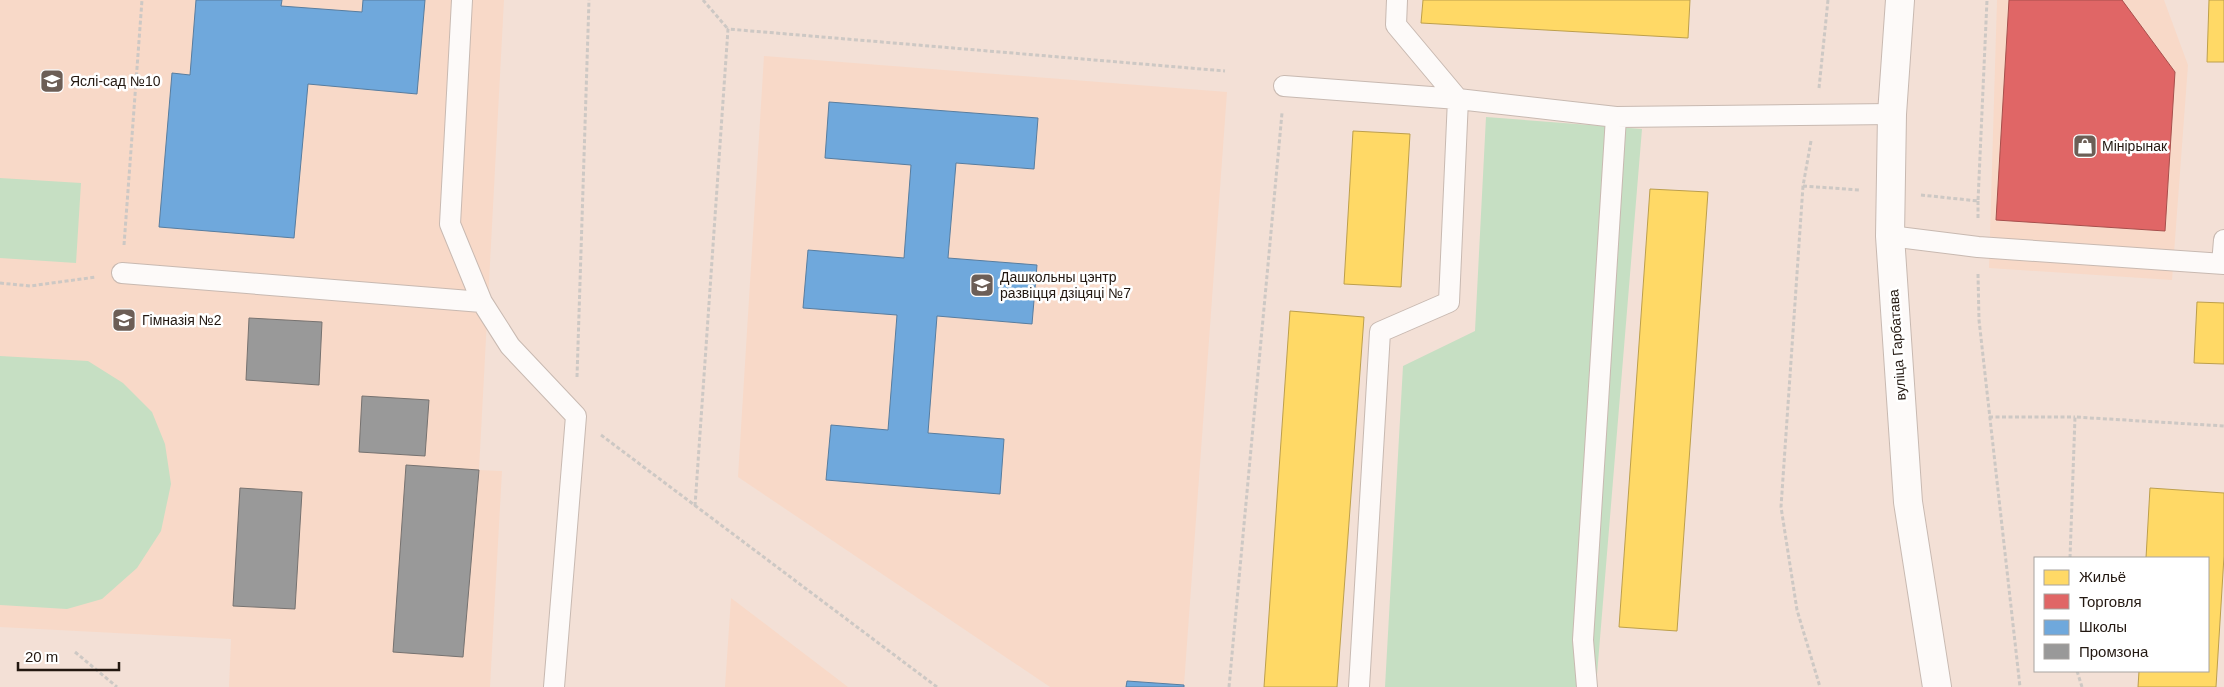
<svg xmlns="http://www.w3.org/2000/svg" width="2224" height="687" viewBox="0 0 2224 687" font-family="Helvetica,sans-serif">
  <rect width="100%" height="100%" fill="#f3e0d6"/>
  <!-- built -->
  <path fill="#f8d9c8" d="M0,0H504L479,470L502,471L490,687H229L231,639L0,627Z
    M1997,0H2164L2188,65L2172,280L1989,268Z
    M764,56L1227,92L1184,685L1127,681L1126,687H1050L738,477Z
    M731,598L848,687H725Z"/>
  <!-- green -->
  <path fill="#c6dfc3" d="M1486,117L1642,129L1596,687H1385L1403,366L1475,331Z
    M0,178L81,183L76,263L0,258Z
    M0,356L88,361L123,383L152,412L165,444L171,484L161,531L137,568L102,599L67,609L0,605Z"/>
  <!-- homes -->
  <path fill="#ffd966" stroke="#bd9f4c" d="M1423,0H1690L1688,38L1421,23Z
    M2209,0H2224V62H2207Z
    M1353,131L1410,134L1401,287L1344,284Z
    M1650,189L1708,192L1677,631L1619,627Z
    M2197,302L2224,303V364L2194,363Z
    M1290,311L1364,317L1337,687H1264Z
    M2150,488L2224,493V556L2216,687H2138L2139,671H2208V558H2146Z"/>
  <!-- shops -->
  <path fill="#e06666" stroke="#a74f4c" d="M2009,0H2122L2175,72L2165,231L1996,220Z"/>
  <!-- schools -->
  <path fill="#6fa8dc" stroke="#587d9f" d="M196,0H282L281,6L362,12L363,0H425L417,94L308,84L294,238L159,227L172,73L190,75Z
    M829,102L1038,118L1034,169L956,163L948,258L1037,265L1032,324L937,316L928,433L1004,439L1000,494L826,480L831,425L888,430L897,315L803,308L808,250L904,258L911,165L825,158Z
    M1127,681L1184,685V687H1126Z"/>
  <!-- industry -->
  <path fill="#999" stroke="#767270" d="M249,318L322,322L319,385L246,380Z
    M362,396L429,400L425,456L359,452Z
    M406,465L479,470L463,657L393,652Z
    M240,488L302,492L295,609L233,606Z"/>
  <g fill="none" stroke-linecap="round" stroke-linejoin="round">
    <!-- service casing -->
    <g stroke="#c8b9b1" stroke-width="22">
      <path id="service" d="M462,0L450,224L482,302L510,346L576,416L554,687
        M1397,0L1396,25L1458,99L1616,117L1892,114
        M1284,86L1458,99L1449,302L1380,332L1359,687
        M1890,236L1978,247L2224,264
        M2222,264L2224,240
        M122,273L482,302
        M1587,687L1583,640L1616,117"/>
    </g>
    <!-- tertiary casing -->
    <g stroke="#c8b9b1" stroke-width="30">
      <path id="tertiary" d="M1900,0L1892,114L1890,236L1908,502L1937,687"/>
    </g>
    <!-- path -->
    <path stroke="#cdc8c4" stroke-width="3" stroke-dasharray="4 2.5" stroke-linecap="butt" d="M703,0L728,29
      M1819,88L1828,0
      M1811,141L1803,186L1781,507L1797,610L1820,687
      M1803,186L1860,190
      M1921,195L1978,201L1987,0
      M1978,201V220
      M124,245L142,0
      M1978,274L1979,320L2020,687
      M0,283L30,286L96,277
      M577,377L589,0
      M1989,417H2075
      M601,435L937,687
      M695,506L728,29L1225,71
      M2070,558L2075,417L2224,426
      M75,652L117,687
      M2077,671L2082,687
      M1229,687L1282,113"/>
    <!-- service -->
    <use href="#service" stroke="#fdfaf9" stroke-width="20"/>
    <!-- tertiary -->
    <use href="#tertiary" stroke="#fdfaf9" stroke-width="28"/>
  </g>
  <!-- icons -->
  <defs>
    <g id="school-square" transform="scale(1.25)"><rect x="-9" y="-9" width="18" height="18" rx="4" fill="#6c5e56" stroke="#fff"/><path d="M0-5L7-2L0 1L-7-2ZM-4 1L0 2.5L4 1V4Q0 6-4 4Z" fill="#fff"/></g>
    <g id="shop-square" transform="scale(1.25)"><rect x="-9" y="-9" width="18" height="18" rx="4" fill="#6c5e56" stroke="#fff"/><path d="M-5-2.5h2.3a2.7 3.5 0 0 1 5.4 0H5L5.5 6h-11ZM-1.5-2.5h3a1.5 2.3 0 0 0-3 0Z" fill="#fff"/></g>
  </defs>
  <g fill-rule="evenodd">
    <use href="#school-square" x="52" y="81"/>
    <use href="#shop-square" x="2085" y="146"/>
    <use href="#school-square" x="982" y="285"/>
    <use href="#school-square" x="124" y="320"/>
  </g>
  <g text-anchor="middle" stroke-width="5" stroke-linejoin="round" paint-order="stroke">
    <!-- poi labels -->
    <g font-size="14" fill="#231811" stroke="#fff" text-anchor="start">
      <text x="70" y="86">Яслі-сад №10</text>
      <text x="2102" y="151">Мінірынак</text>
      <text x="1000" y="282">Дашкольны цэнтр<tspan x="1000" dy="16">развіцця дзіцяці №7</tspan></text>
      <text x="142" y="325">Гімназія №2</text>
    </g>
    <!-- street labels -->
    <g font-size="14" fill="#231811" stroke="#fff">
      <text transform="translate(1897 345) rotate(-94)" y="5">вуліца Гарбатава</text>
    </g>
  </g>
  <!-- legend -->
  <rect x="2034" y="557" width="175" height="115" fill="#ffffff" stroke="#a7a3a0"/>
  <rect x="2044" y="570" width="25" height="15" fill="#ffd966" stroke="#a7a3a0"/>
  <text x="2079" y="582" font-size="15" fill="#231811">Жильё</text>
  <rect x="2044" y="594" width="25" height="15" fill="#e06666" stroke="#a7a3a0"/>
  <text x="2079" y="607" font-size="15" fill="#231811">Торговля</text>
  <rect x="2044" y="620" width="25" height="15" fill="#6fa8dc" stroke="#a7a3a0"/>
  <text x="2079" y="632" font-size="15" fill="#231811">Школы</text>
  <rect x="2044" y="644" width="25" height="15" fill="#999999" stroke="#a7a3a0"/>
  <text x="2079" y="657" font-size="15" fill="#231811">Промзона</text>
  <!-- scale -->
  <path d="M18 662v8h101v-8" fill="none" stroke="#231811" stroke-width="2.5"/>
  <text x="25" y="662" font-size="15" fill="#231811" stroke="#ffffff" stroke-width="4" paint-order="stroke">20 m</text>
</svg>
